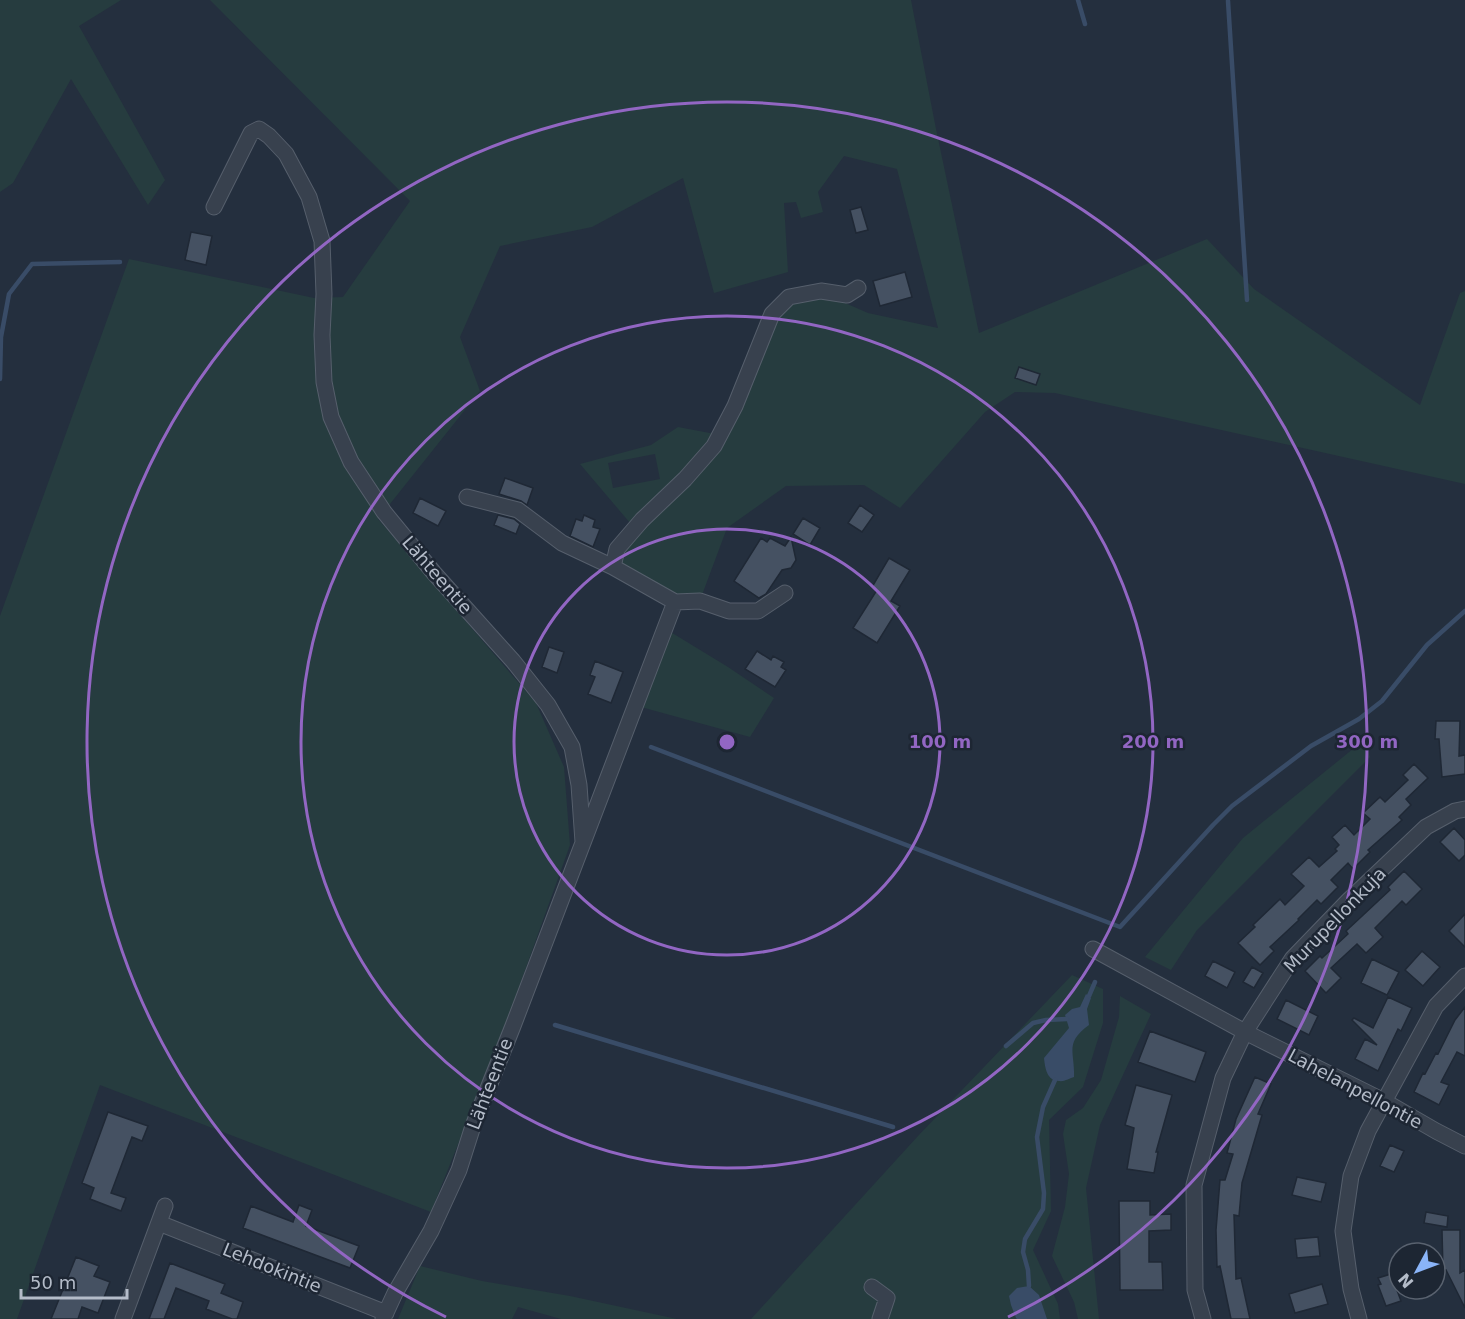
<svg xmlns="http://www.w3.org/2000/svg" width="1465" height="1319" viewBox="0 0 1465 1319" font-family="'DejaVu Sans',sans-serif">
  <rect width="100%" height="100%" fill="#242f3e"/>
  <!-- green -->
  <path fill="#263c3f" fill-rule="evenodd" d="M0,0H121L79,26L165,180L148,205L71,79L13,183L0,192Z
    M210,0H911L936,129L979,333L1207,239L1254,289L1420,405L1460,293L1465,291V484L1055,393L1015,392L985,412L900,508L864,485L786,486L727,528L702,595L676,597L617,565L622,549L636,530L580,464L651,445L678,427L715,434L791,292L829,296L868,313L938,328L897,169L844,156L818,192L823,212L801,218L796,202L784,203L788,272L714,293L683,178L592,227L500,246L460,337L480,391L378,519L536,703L564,767L570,845L504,1029L431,1212L100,1085L17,1319H0V616L129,259L314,298L343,297L410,201ZM655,454L660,479L613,488L608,463Z
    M669,631L728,667L774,698L750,737L641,707Z
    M1364,740L1370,757L1197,930L1171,970L1145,957L1243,838Z
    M1072,975L1103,989V1023L1083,1087L1049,1120L1051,1211L1033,1250L1058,1304L1060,1319H751L918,1136Z
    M1120,996L1151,1014L1100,1125L1086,1188L1099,1319H1078L1074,1302L1052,1256L1065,1207L1069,1174L1063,1134L1066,1120L1083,1108L1101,1080L1119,1017Z
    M420,1266L482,1281L570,1296L677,1319H561L518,1307L512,1319H398Z"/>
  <!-- water -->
  <path fill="#394c67" d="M1086,994L1091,998L1087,1009L1089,1025C1064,1043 1075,1052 1074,1077C1070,1078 1064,1082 1059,1081C1047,1081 1045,1068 1044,1058L1069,1028L1065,1015L1072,1009L1080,1007Z
    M1029,1286L1039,1295L1047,1319H1017L1016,1318L1011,1305L1009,1296L1017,1288Z"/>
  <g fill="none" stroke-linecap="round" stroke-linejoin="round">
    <!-- stream -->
    <path stroke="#394c67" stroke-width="4.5" d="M1078,0L1085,24
      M1228,1L1247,300
      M0,379L1,337L9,294L32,264L120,262
      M651,747L1120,927L1213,825L1232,806L1311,746L1359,719L1382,701L1427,645L1465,611
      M1089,996L1095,982
      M555,1025L893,1127
      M1006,1046L1033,1023L1046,1020L1067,1019
      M1029,1286L1028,1270L1023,1252L1025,1239L1043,1209L1044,1193L1037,1137L1043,1107L1055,1080"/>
  </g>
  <!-- building -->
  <path fill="#455162" stroke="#1f2835" stroke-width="1.5" d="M861,207L868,230L856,233L850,210Z
    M191,232L212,236L206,265L185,260Z
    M905,272L912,297L880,306L873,281Z
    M1019,367L1040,374L1036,385L1015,378Z
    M505,478L533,488L527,505L521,501L499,494Z
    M420,498L446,511L438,526L413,513Z
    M860,505L874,515L862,532L848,523Z
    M498,515L514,519L520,524L516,534L494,525Z
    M584,515L595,520L593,527L600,529L593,547L570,536L576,519L582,521Z
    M803,518L820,528L810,545L793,534Z
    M791,537L796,560L791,568L782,570L766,594L759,598L734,581L761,538L767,542L770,538L785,546Z
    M889,558L910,570L891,601L900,606L877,643L853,628L877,590L872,587Z
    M549,647L564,652L557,673L542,667Z
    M757,651L771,660L773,656L784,662L781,667L786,670L775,687L745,669Z
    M595,661L623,672L611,703L588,694L595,677L590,675Z
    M1436,721H1460L1459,756L1465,755V774L1442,777L1439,739H1435Z
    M1414,764L1428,778L1406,799L1411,805L1399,817L1402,820L1368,850L1370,852L1353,869L1348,863L1331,880L1338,887L1321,904L1317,900L1298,919L1299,920L1270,947L1274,951L1260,965L1238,943L1255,927L1253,925L1280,899L1285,905L1304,886L1291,874L1309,857L1319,867L1337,851L1335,849L1339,845L1332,837L1345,825L1354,835L1370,819L1363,813L1380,797L1385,802L1408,780L1403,775Z
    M1454,828L1465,840V855L1459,861L1440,842Z
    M1404,871L1422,889L1406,905L1402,901L1375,928L1383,937L1366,953L1357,944L1331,968L1341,978L1326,993L1305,971L1320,956L1322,958L1348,934L1346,931L1390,890L1388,887Z
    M1465,914V947L1449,931Z
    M1422,951L1440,967L1423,986L1405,970Z
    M1372,959L1399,972L1387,995L1361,983Z
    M1213,961L1235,972L1227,988L1205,976Z
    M1252,967L1263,973L1254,988L1243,982Z
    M1388,997L1412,1008L1401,1031L1398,1029L1378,1071L1355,1059L1365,1039L1377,1045L1352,1020L1354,1018L1373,1028Z
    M1286,1000L1318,1016L1309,1035L1277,1019Z
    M1465,1007V1056L1457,1052L1441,1082L1449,1085L1439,1105L1414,1092L1423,1073L1425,1074L1436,1053L1438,1054L1455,1020Z
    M1150,1031L1206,1052L1195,1082L1138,1062Z
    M1255,1077L1271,1084L1258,1114L1262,1115L1242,1183L1239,1216L1234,1215L1236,1279L1241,1278L1250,1319H1231L1220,1266L1217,1267L1216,1230L1220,1180H1225L1233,1154L1227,1153L1236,1119Z
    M1136,1085L1172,1095L1156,1152H1158L1154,1173L1127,1169L1134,1128L1125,1125Z
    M108,1112L148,1126L142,1141L132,1137L111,1193L126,1198L121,1211L90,1199L94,1188L82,1183Z
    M1390,1145L1404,1151L1394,1172L1380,1166Z
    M1297,1177L1326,1183L1321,1202L1292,1195Z
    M1119,1201H1150V1215L1171,1214V1230L1149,1231V1262H1162L1163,1290H1120Z
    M299,1205L312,1210L306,1226L359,1246L350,1268L243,1228L251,1206L293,1222Z
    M1426,1212L1448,1216L1447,1227L1424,1223Z
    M1442,1230H1460V1273L1465,1270V1308L1446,1270L1443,1271Z
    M1318,1237L1320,1256L1297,1258L1295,1239Z
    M76,1257L99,1266L94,1276L110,1282L98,1313L82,1307L78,1319H51Z
    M170,1263L225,1284L221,1293L243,1302L237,1319H232L206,1309L209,1301L176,1288L164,1319H149Z
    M1391,1274L1401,1301L1386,1306L1378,1285L1381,1284L1378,1278Z
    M1322,1284L1328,1304L1295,1313L1289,1294Z"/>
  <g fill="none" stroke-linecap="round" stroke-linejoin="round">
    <!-- minor casing -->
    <g stroke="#565f6c" stroke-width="17">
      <path id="minor" d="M214,207L251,133L259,129L269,136L286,154L309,197L322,241L324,294L322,335L324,382L331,417L351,462L384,512L434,573L513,661L548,705L572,747L579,785L583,842
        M467,497L518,510L562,543L613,567
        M785,593L758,611H729L700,601L675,602L613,567L617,549L642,520L685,479L714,446L735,406L772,314L789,297L821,291L847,295L858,288
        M1093,949L1245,1032L1292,959L1348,901L1426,827L1455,811L1465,809
        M159,1223L386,1313
        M872,1287L887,1298L880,1319
        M123,1319L165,1206
        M383,1319L395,1293L431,1231L459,1170L473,1126L513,1026L675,602
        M1203,1319L1195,1290L1194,1185L1223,1078L1245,1032L1384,1101L1436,1131L1465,1146
        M1359,1319L1351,1289L1343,1231L1351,1176L1368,1131L1436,1006L1465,976"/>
    </g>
    <!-- minor -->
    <use href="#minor" stroke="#38414e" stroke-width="15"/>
  </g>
  <!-- distance rings -->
  <g fill="none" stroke="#9266c3" stroke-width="3">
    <circle cx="727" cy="742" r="213"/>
    <circle cx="727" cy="742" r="426"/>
    <path d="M446 1317A640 640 0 1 1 1008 1317"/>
  </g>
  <g text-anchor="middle" stroke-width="5" stroke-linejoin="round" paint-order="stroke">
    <!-- street labels -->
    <g font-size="18" fill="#b4bcc9" stroke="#1d2633">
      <text transform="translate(437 575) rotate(49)" y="6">Lähteentie</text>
      <text transform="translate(1335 920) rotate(-46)" y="6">Murupellonkuja</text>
      <text transform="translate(490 1084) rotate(-69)" y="6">Lähteentie</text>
      <text transform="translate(1355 1089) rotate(28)" y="6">Lahelanpellontie</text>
      <text transform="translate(272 1268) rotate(22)" y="6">Lehdokintie</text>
    </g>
  </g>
  <circle cx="727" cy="742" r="9" fill="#9266c3" stroke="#1d2633" stroke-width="3"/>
  <g font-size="18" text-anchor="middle" font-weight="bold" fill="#9266c3" stroke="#1d2633" stroke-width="5" stroke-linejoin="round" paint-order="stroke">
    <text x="940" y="748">100 m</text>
    <text x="1153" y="748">200 m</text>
    <text x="1367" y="748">300 m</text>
  </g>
  <!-- north arrow -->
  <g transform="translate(1417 1271) rotate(229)"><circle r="28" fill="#1d2633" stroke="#59626f" stroke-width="1.5"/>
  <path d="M0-4.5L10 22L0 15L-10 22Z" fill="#8ab4f8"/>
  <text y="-9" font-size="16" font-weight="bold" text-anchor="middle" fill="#b4bcc9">N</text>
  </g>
  <!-- scale -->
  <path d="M21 1289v9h106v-9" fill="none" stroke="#b4bcc9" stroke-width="3"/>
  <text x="30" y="1289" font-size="18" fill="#b4bcc9" stroke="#1d2633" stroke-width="4.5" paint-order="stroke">50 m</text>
</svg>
